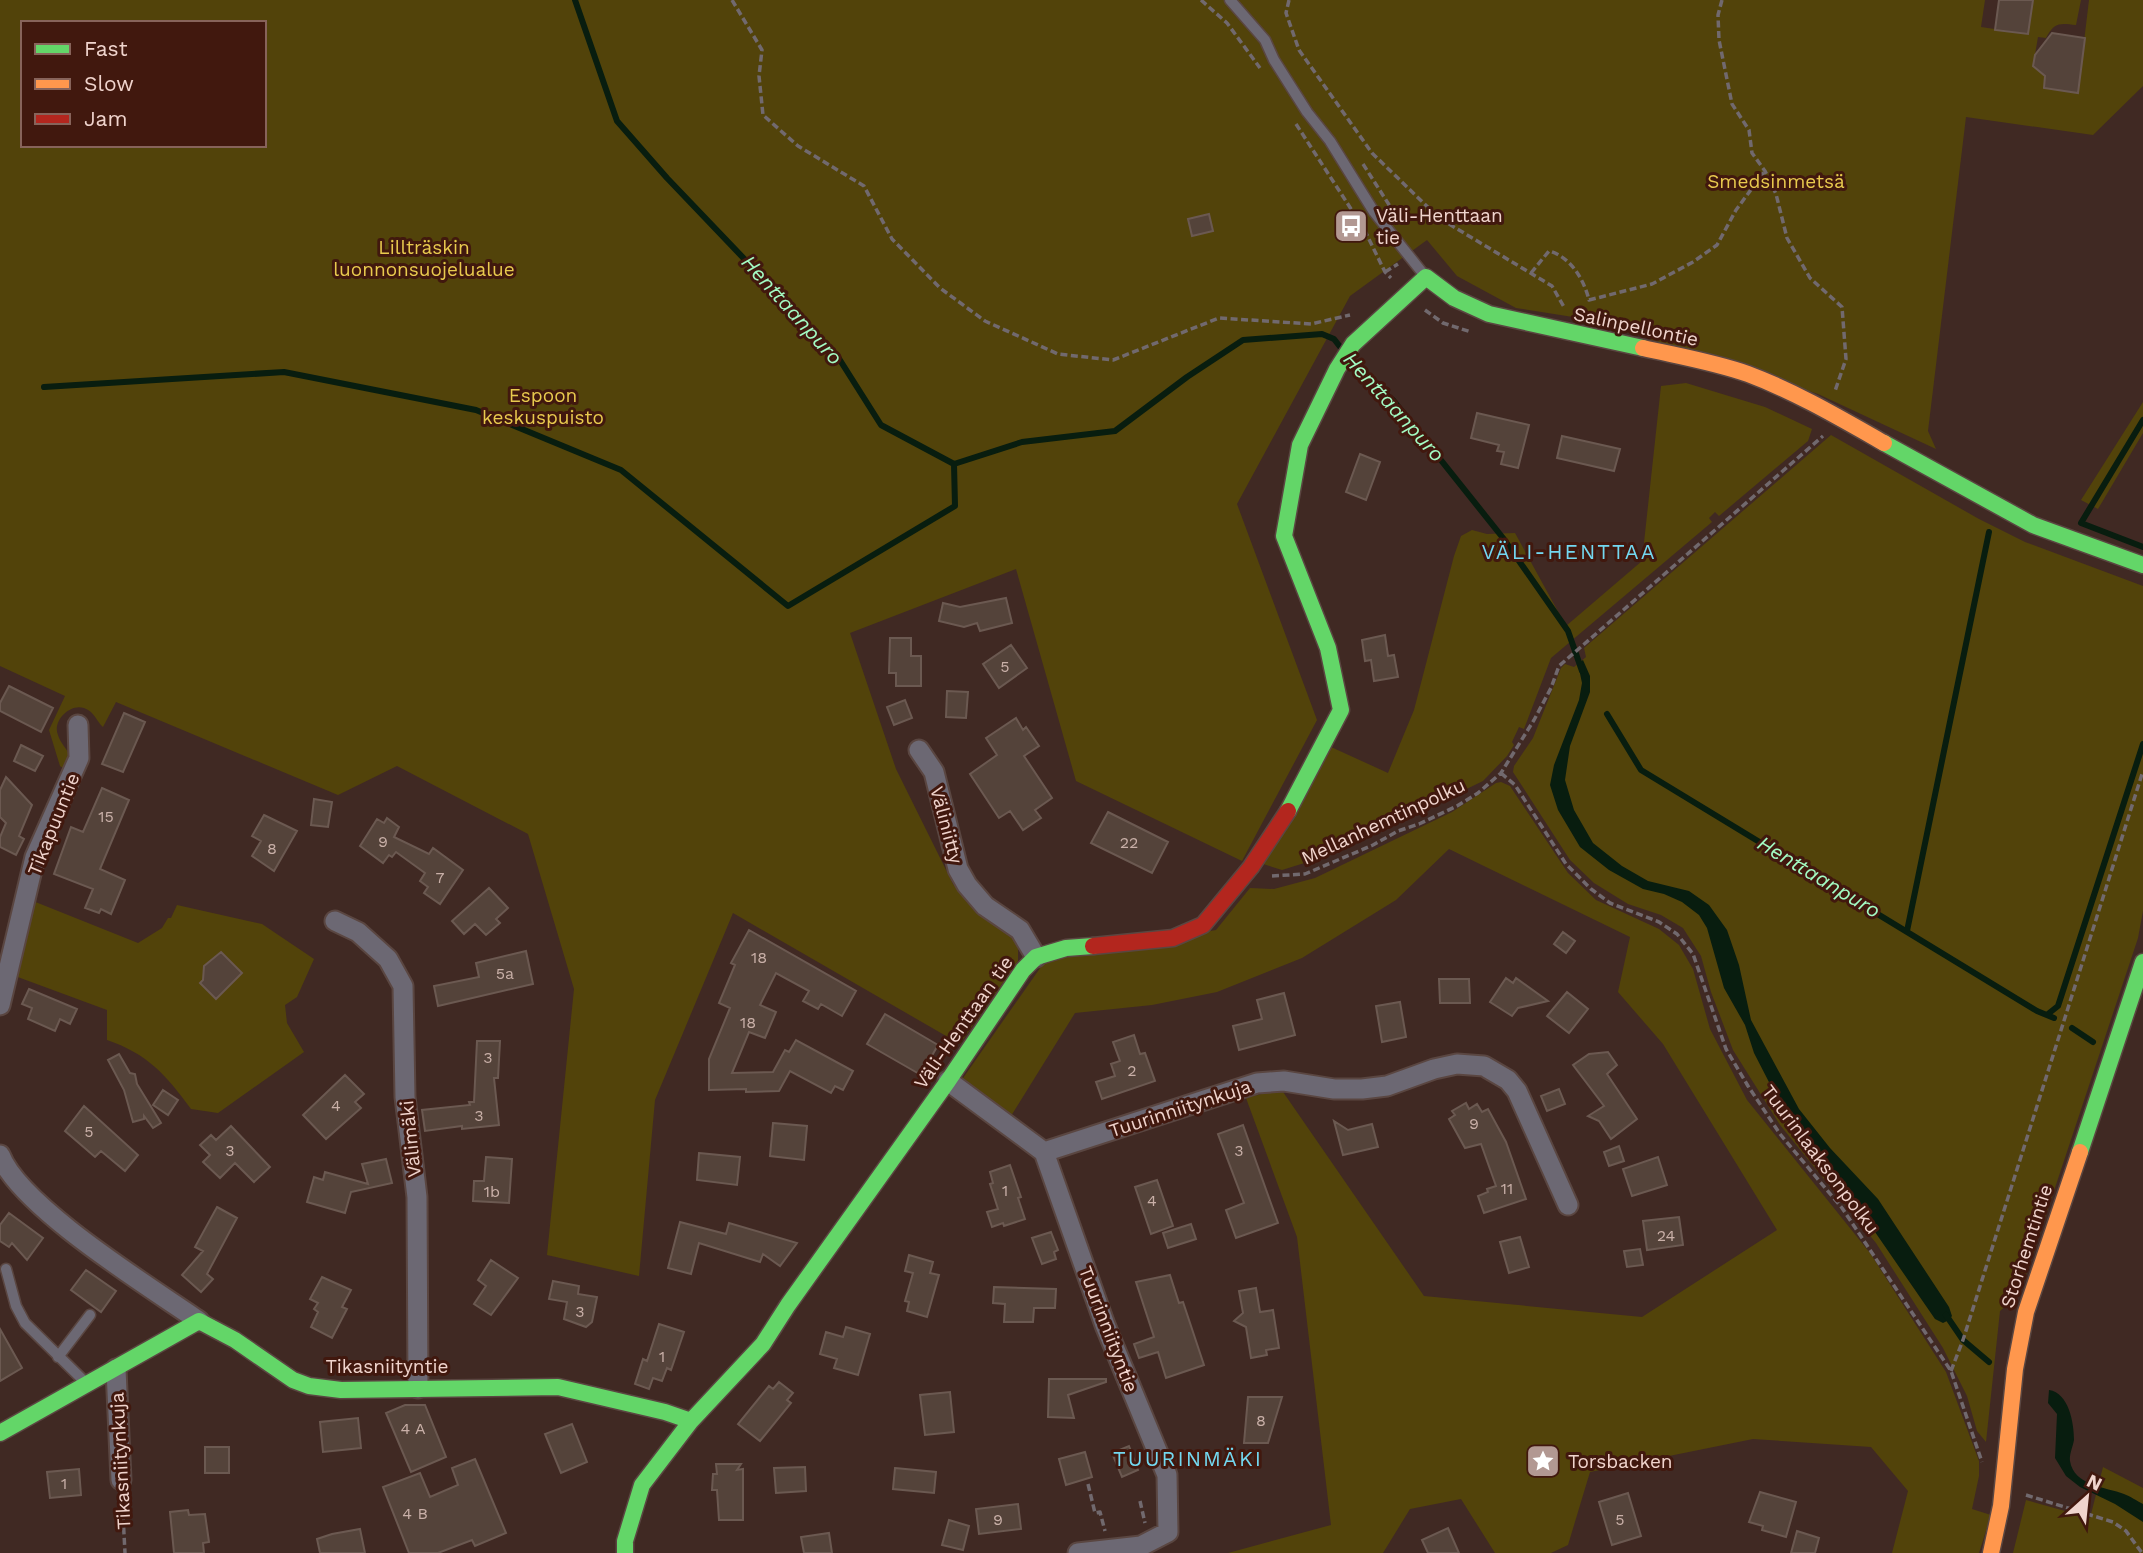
<svg xmlns="http://www.w3.org/2000/svg" width="2143" height="1553" viewBox="0 0 2143 1553" font-family="'Work Sans',sans-serif">
  <rect width="100%" height="100%" fill="#402923"/>
  <!-- green -->
  <path fill="#52430a" fill-rule="evenodd" d="M0,0H1985L1981,27L2028,34L2033,0H2081L2076,25C2060,23 2054,22 2046,38L2038,37L2033,66L2046,70L2044,88L2078,92L2089,0H2143V86L2093,135L1966,117L1928,431L1936,449L1818,394L1592,320L1516,308L1457,276L1427,240L1350,296L1237,504L1317,720L1242,861L1076,781L1016,569L850,633L896,769L953,884L975,910L1006,931L1018,943V961L960,1044L733,913L655,1100L639,1276L547,1255L574,989L528,834L397,766L338,795L116,702L103,727C96,721 95,712 84,708C70,703 52,721 58,735C60,743 67,748 69,755L64,769L60,766L49,730L65,696L0,666ZM23,23H264V145H23Z
    M1686,383L1765,407L1812,429L1808,441L1719,516L1715,512L1709,518L1712,522L1551,658L1524,729L1519,727L1512,742L1514,745L1507,756L1483,781L1370,836L1330,855L1282,870L1263,864L1331,747L1388,773L1414,710L1454,556L1461,536L1472,530L1487,534L1515,533L1566,626L1642,561L1661,386Z
    M2143,402V433L2098,509L2081,500Z
    M1831,435L1979,519L2025,542L2143,586V911L2138,938L2020,1293L2000,1311L1986,1442L1977,1431L1967,1396L1943,1348L1876,1243L1780,1125L1733,1050L1711,992L1701,956L1683,928L1661,915L1628,904L1594,883L1570,860L1513,772L1514,766L1533,738L1561,668L1565,664L1574,667L1586,657L1584,648Z
    M1501,782L1510,786L1568,873L1596,900L1659,929L1679,945L1693,969L1710,1029L1747,1100L1870,1253L1946,1372L1979,1461V1476L1972,1509L1991,1515L1979,1553H1892L1908,1491L1871,1447L1753,1439L1590,1472L1568,1545L1551,1553H1495L1461,1499L1410,1509L1383,1553H1228L1331,1525L1297,1237L1246,1098L1281,1089L1424,1296L1642,1317L1777,1230L1663,1044L1618,992L1630,937L1449,849L1396,900L1302,958L1217,992L1152,1005L1075,1013L1011,1116L963,1078L1045,961L1216,930L1250,888L1274,889L1315,878L1452,812L1496,783Z
    M33,901L138,943L162,928L168,918H171L177,905L262,924L314,959L297,997L285,1005L287,1023L304,1052L218,1113L191,1109C166,1075 148,1054 107,1040V1010L15,976Z
    M2103,1467L2143,1488V1553H2013L2026,1500L2090,1518Z"/>
  <!-- water -->
  <path fill="#081d0f" d="M1583,660L1590,676V692L1570,746L1565,780L1574,810L1593,843L1622,866L1648,881L1689,891L1709,905L1727,930L1739,965L1751,1020L1799,1109L1830,1148L1878,1199L1949,1307L1952,1316L1949,1320L1943,1323L1935,1319L1864,1216L1789,1121L1754,1053L1745,1025L1724,988L1707,928L1699,915L1682,902L1664,894L1643,889L1609,870L1580,847L1558,810L1550,785L1554,765L1579,700L1582,683L1578,664Z
    M2049,1390C2069,1393 2074,1423 2074,1440C2073,1446 2069,1455 2070,1461C2074,1486 2106,1487 2124,1494C2130,1496 2137,1501 2143,1504V1522L2115,1504L2080,1487L2066,1476L2055,1458L2057,1414L2048,1403Z"/>
  <g fill="none" stroke-linecap="round" stroke-linejoin="round">
    <!-- stream -->
    <path stroke="#081d0f" stroke-width="6" d="M575,0L617,121L667,178L838,357L881,425L954,464L1022,442L1115,431L1187,377L1243,340L1322,334L1334,339L1341,348
      M1350,359L1362,376L1393,400L1503,538L1568,631L1582,671
      M44,387L284,372L476,410L621,470L788,606L955,506L954,464
      M2143,420L2081,523L2143,547
      M1607,714L1641,770L2037,1011L2054,1018
      M1907,931L1989,532
      M2048,1014L2058,1006L2143,744
      M2072,1028L2093,1042
      M1946,1315L1963,1340L1989,1362"/>
  </g>
  <!-- building -->
  <path fill="#54433a" stroke="#6b5951" stroke-width="2" d="M1999,0H2033L2028,34L1995,30Z
    M2052,33L2085,38L2078,93L2044,88L2045,76L2033,66L2035,55Z
    M1209,214L1213,231L1192,236L1188,219Z
    M1477,413L1529,425L1518,468L1501,464L1504,452L1497,451L1499,445L1471,438Z
    M1562,436L1620,449L1614,471L1557,458Z
    M1360,454L1380,462L1366,500L1346,492Z
    M1006,598L1012,623L980,631L977,623L964,627L939,621L943,603L960,607Z
    M1385,635L1388,656L1394,655L1398,677L1374,681L1371,660L1365,661L1362,640Z
    M890,638H911V656H921V686H896V673H889Z
    M1011,645L1027,668L999,688L983,664Z
    M9,686L53,708L41,732L0,711V703Z
    M947,691L968,692L966,718L946,717Z
    M905,700L912,718L894,725L887,707Z
    M124,713L145,722L123,772L102,764Z
    M1016,718L1023,730L1026,727L1039,746L1024,756L1052,798L1035,810L1041,818L1023,830L1010,811L999,818L970,774L997,755L986,738Z
    M21,745L43,756L35,771L14,761Z
    M6,777L32,805L19,836L24,839L16,855L0,847V837L6,823L0,817V790Z
    M102,788L129,800L100,869L125,880L111,914L101,909L99,913L85,908L93,889L54,874L71,827L83,832Z
    M314,799L332,802L328,827L311,825Z
    M1108,812L1168,842L1152,873L1091,843Z
    M264,815L297,831L274,871L252,856L261,841L252,836Z
    M387,818L399,827L394,837L429,854L433,848L463,870L440,904L424,893L428,887L420,881L425,873L396,852L392,857L389,855L383,863L360,846L377,819L384,823Z
    M489,888L508,908L496,919L500,923L486,935L475,924L464,934L452,921Z
    M749,930L856,991L842,1016L821,1004L818,1009L803,1001L809,991L776,973L760,1005L776,1012L765,1038L749,1032L732,1073L773,1072L785,1050L789,1052L796,1040L853,1071L843,1090L835,1086L831,1093L790,1071L779,1091L746,1092V1089L709,1090V1059L730,1008L719,1003L735,965L731,963Z
    M1563,932L1575,941L1566,953L1554,944Z
    M526,951L533,984L438,1006L434,986L479,977L476,963Z
    M221,952L242,973L216,999L200,983L203,980L204,966Z
    M1506,978L1513,983L1516,978L1548,1001L1518,1008L1512,1016L1490,1002Z
    M1439,979H1469L1470,1003H1440Z
    M29,989L77,1009L70,1024L60,1019L55,1031L28,1019L32,1008L22,1004Z
    M1567,992L1588,1009L1569,1033L1547,1016Z
    M1284,993L1295,1035L1239,1050L1233,1026L1262,1019L1257,1000Z
    M1400,1002L1406,1037L1382,1042L1376,1006Z
    M885,1014L938,1045L921,1075L867,1044Z
    M1134,1035L1140,1054L1145,1053L1155,1081L1102,1099L1096,1082L1115,1076L1111,1064L1120,1061L1113,1042Z
    M477,1041H500L498,1078H494L499,1125L462,1129V1126L425,1131L422,1110L470,1105L469,1102H474Z
    M1608,1052L1617,1065L1607,1074L1637,1119L1611,1139L1599,1121L1588,1116L1604,1106L1573,1065L1589,1054Z
    M119,1054L130,1073L135,1074L137,1084L161,1123L153,1128L144,1116V1119L133,1122L124,1090L108,1060Z
    M345,1075L364,1094L355,1102L361,1108L326,1139L303,1115Z
    M1559,1089L1565,1104L1547,1111L1541,1096Z
    M163,1090L178,1100L168,1115L153,1105Z
    M1466,1103L1469,1109L1477,1104L1482,1112L1488,1109L1506,1142L1526,1199L1484,1213L1478,1196L1488,1192L1487,1189L1496,1186L1481,1144L1465,1148L1449,1119L1455,1115L1452,1111Z
    M84,1106L138,1155L125,1171L101,1151L95,1157L65,1131Z
    M1334,1121L1348,1130L1372,1124L1378,1147L1343,1155Z
    M773,1123L807,1126L804,1160L770,1156Z
    M1243,1125L1278,1223L1236,1238L1226,1210L1244,1203L1218,1134Z
    M231,1126L270,1167L254,1182L235,1163L220,1178L203,1162L210,1155L200,1145L211,1135L216,1140Z
    M1619,1146L1624,1161L1609,1166L1604,1152Z
    M699,1153L740,1157L737,1185L697,1180Z
    M486,1157L512,1159L509,1203L473,1201L474,1181H484Z
    M1658,1157L1667,1185L1632,1196L1623,1169Z
    M386,1159L392,1183L351,1192L345,1213L307,1202L314,1177L323,1180L325,1172L368,1184L362,1164Z
    M1010,1165L1021,1197L1018,1198L1025,1219L1004,1226L1003,1223L992,1227L987,1212L998,1209L990,1184L993,1183L990,1172Z
    M1157,1180L1173,1226L1151,1234L1135,1187Z
    M217,1207L237,1218L207,1274L213,1279L201,1292L182,1275L203,1251L195,1247Z
    M9,1213L43,1238L27,1260L12,1243L9,1247L0,1241V1225Z
    M1679,1217L1683,1245L1647,1250L1643,1221Z
    M680,1222L726,1234L729,1223L797,1243L780,1266L763,1254L760,1262L699,1243L691,1274L668,1268Z
    M1191,1224L1196,1239L1168,1248L1163,1233Z
    M1051,1232L1058,1250L1054,1252L1056,1259L1042,1264L1032,1238Z
    M1520,1237L1529,1267L1509,1273L1500,1242Z
    M1640,1249L1643,1265L1627,1267L1624,1251Z
    M909,1255L933,1262L930,1273L939,1275L927,1317L907,1311L909,1302L905,1301L913,1273L905,1271Z
    M491,1260L518,1278L491,1315L474,1304L486,1286L478,1280Z
    M86,1270L116,1291L101,1312L71,1290Z
    M1170,1275L1179,1303L1183,1302L1204,1365L1166,1378L1158,1352L1139,1358L1134,1344L1154,1337L1136,1282Z
    M322,1277L351,1290L342,1307L347,1309L332,1338L311,1327L318,1312L314,1309L318,1303L310,1299Z
    M553,1281L579,1286L578,1294L597,1297L592,1322L586,1327L564,1319L567,1302L549,1299Z
    M994,1287L1056,1289L1055,1308H1034L1033,1322H1004L1005,1304L993,1303Z
    M1256,1288L1260,1312L1273,1310L1279,1348L1266,1350L1267,1355L1251,1358L1246,1327L1234,1321L1243,1313L1239,1291Z
    M659,1324L684,1332L671,1370L667,1368L662,1381L653,1378L649,1389L635,1384L643,1359L647,1361Z
    M846,1327L870,1334L858,1375L834,1368L837,1359L820,1354L826,1332L843,1337Z
    M0,1329L22,1368L0,1381Z
    M1049,1379H1106V1382L1068,1395L1074,1418L1048,1417Z
    M779,1382L793,1393L787,1400L791,1403L760,1441L738,1424L769,1386L773,1389Z
    M950,1392L954,1432L925,1435L920,1395Z
    M1248,1397H1282L1268,1443H1244Z
    M405,1405H425L446,1457L411,1472L386,1413Z
    M358,1418L361,1448L323,1452L320,1422Z
    M572,1424L587,1462L561,1473L545,1434Z
    M1129,1446L1138,1470L1122,1477L1112,1453Z
    M205,1447H229V1473H205Z
    M1085,1452L1092,1477L1066,1485L1059,1459Z
    M475,1459L506,1533L475,1546L472,1540L438,1553H409L383,1487L420,1473L430,1497L458,1485L452,1468Z
    M716,1464H741L737,1470L743,1469V1520H719L717,1490H712L713,1474H717Z
    M805,1467L806,1491L776,1493L774,1468Z
    M895,1468L936,1472L934,1493L893,1489Z
    M79,1469L81,1495L50,1498L47,1472Z
    M1760,1492L1796,1502L1786,1537L1762,1530L1763,1526L1749,1522Z
    M1628,1493L1641,1536L1612,1545L1599,1502Z
    M1018,1504L1021,1529L979,1534L976,1509Z
    M188,1510L189,1515L205,1514L209,1542L203,1543L204,1553H174L170,1512Z
    M949,1520L969,1526L963,1550L942,1545Z
    M1448,1528L1459,1553H1428L1422,1540Z
    M360,1529L365,1553H320L317,1539L332,1534Z
    M1797,1531L1819,1538L1815,1553H1791Z
    M829,1533L832,1553H804L801,1537Z"/>
  <g fill="none" stroke-linecap="round" stroke-linejoin="round">
    <!-- lane casing -->
    <g stroke="#5a4641" stroke-width="13">
      <path id="lane" d="M1230,0L1265,40L1274,60L1307,112L1330,141L1374,212L1425,276
        M6,1269L16,1306L25,1323L85,1382
        M58,1357L90,1315"/>
    </g>
    <!-- street casing -->
    <g stroke="#5a4641" stroke-width="23">
      <path id="street" d="M919,750L934,772L958,869L967,885L985,906L1020,930L1036,957
        M335,921L358,932L388,959L403,986L405,1097L417,1197L418,1388
        M0,1005L35,857L79,758L78,725
        M948,1081L1044,1152L1105,1325L1167,1475L1168,1532L1141,1546L1078,1553
        M1044,1152L1257,1083L1284,1081L1334,1089H1362L1387,1086L1434,1069L1457,1064L1484,1066L1508,1080L1517,1091L1568,1205
        M0,1155C20,1207 150,1287 199,1321
        M116,1369L121,1480"/>
    </g>
    <!-- fast casing -->
    <g stroke="#5a4641" stroke-width="19">
      <path id="fast" d="M1884,443L2033,525L2143,565
        M1288,811L1341,710L1328,648L1284,536L1300,445L1337,369L1353,344L1426,277L1454,298L1489,314L1643,348
        M2080,1152L2143,962
        M0,1433L199,1321L235,1340L293,1380L309,1386L341,1390L558,1387L665,1412L691,1421
        M625,1553V1541L642,1485L691,1421L763,1344L788,1305L948,1081L1023,970L1036,957L1066,948L1093,946"/>
    </g>
    <!-- slow casing -->
    <g stroke="#5a4641" stroke-width="19">
      <path id="slow" d="M1643,348C1678,356 1714,362 1748,374C1796,392 1840,418 1884,443
        M1991,1553L2001,1506L2015,1369L2026,1312L2080,1152"/>
    </g>
    <!-- jam casing -->
    <g stroke="#5a4641" stroke-width="19">
      <path id="jam" d="M1093,946L1173,938L1203,925L1251,867L1288,811"/>
    </g>
    <!-- path -->
    <path stroke="#71696e" stroke-width="3.5" stroke-dasharray="7 3.5" stroke-linecap="butt" d="M732,0L762,50L759,76L763,115L798,146L864,186L892,239L940,288L985,321L1058,354L1113,360L1219,318L1311,324L1350,315
      M1201,0L1227,23L1260,68
      M1289,0L1286,13L1299,50L1372,153L1439,218L1552,286L1564,307
      M1722,0L1718,15L1719,40L1732,104L1749,130L1752,153L1765,171L1776,194L1787,238L1810,278L1842,307L1846,359L1835,391
      M1296,124L1364,229L1385,272L1391,278
      M1363,164L1393,211
      M1385,272L1398,264
      M1531,273L1549,251C1571,257 1584,280 1589,300L1652,284L1693,262L1717,245L1736,210L1764,172
      M1425,310L1443,323L1471,332
      M1501,773L1515,785L1566,864L1591,889L1610,903L1659,922L1677,934L1693,954L1726,1049L1748,1086L1780,1134L1842,1208L1951,1371L1982,1462
      M1272,876L1305,874L1373,845L1398,831L1419,824L1457,806L1478,793L1501,773L1534,720L1551,688L1559,666L1823,436
      M1951,1371L1963,1340L2143,771
      M1088,1484L1095,1513L1100,1512L1105,1531
      M2026,1495L2113,1522L2126,1531L2142,1553
      M122,1496L125,1553
      M1140,1501L1145,1523"/>
    <!-- lane -->
    <use href="#lane" stroke="#6c6873" stroke-width="10"/>
    <!-- street -->
    <use href="#street" stroke="#6c6873" stroke-width="19"/>
    <!-- fast -->
    <use href="#fast" stroke="#63d668" stroke-width="16"/>
    <!-- slow -->
    <use href="#slow" stroke="#ff974d" stroke-width="16"/>
    <!-- jam -->
    <use href="#jam" stroke="#b3261e" stroke-width="16"/>
  </g>
  <!-- icons -->
  <defs>
    <g id="bus-square" transform="scale(1.75)"><rect x="-9" y="-9" width="18" height="18" rx="4" fill="#b29892" stroke="#41180e"/><path d="M-5-6H5V4H4V6H2V4H-2V6H-4V4H-5ZM-3.5-4V0h7V-4ZM-3.5 1.2v1.5H-2V1.2ZM2 1.2v1.5H3.5V1.2Z" fill="#fff"/></g>
    <g id="sight-square" transform="scale(1.75)"><rect x="-9" y="-9" width="18" height="18" rx="4" fill="#b29892" stroke="#41180e"/><path d="M0-6L1.8-2.2L6-1.7L2.9 1.2L3.7 5.4L0 3.3L-3.7 5.4L-2.9 1.2L-6-1.7L-1.8-2.2Z" fill="#fff"/></g>
  </defs>
  <g fill-rule="evenodd">
    <use href="#bus-square" x="1351" y="226"/>
    <use href="#sight-square" x="1543" y="1461"/>
  </g>
  <g text-anchor="middle" stroke-width="6" stroke-linejoin="round" paint-order="stroke">
    <!-- number labels -->
    <g font-size="16" fill="#c9b0a8">
      <text x="1005" y="672">5</text>
      <text x="106" y="822">15</text>
      <text x="383" y="847">9</text>
      <text x="1129" y="848">22</text>
      <text x="272" y="854">8</text>
      <text x="440" y="883">7</text>
      <text x="759" y="963">18</text>
      <text x="505" y="979">5a</text>
      <text x="748" y="1028">18</text>
      <text x="488" y="1063">3</text>
      <text x="1132" y="1076">2</text>
      <text x="336" y="1111">4</text>
      <text x="479" y="1121">3</text>
      <text x="1474" y="1129">9</text>
      <text x="89" y="1137">5</text>
      <text x="230" y="1156">3</text>
      <text x="1239" y="1156">3</text>
      <text x="1507" y="1194">11</text>
      <text x="1005" y="1196">1</text>
      <text x="492" y="1197">1b</text>
      <text x="1152" y="1206">4</text>
      <text x="1666" y="1241">24</text>
      <text x="580" y="1317">3</text>
      <text x="662" y="1362">1</text>
      <text x="1261" y="1426">8</text>
      <text x="413" y="1434">4 A</text>
      <text x="64" y="1489">1</text>
      <text x="415" y="1519">4 B</text>
      <text x="998" y="1525">9</text>
      <text x="1620" y="1525">5</text>
    </g>
    <!-- park labels -->
    <g font-size="19" fill="#e8ca4e" stroke="#41180e">
      <text x="1776" y="188">Smedsinmetsä</text>
      <text x="424" y="254">Lillträskin<tspan x="424" dy="22">luonnonsuojelualue</tspan></text>
      <text x="543" y="402">Espoon<tspan x="543" dy="22">keskuspuisto</tspan></text>
    </g>
    <!-- poi labels -->
    <g font-size="19" fill="#f0d4cd" stroke="#41180e" text-anchor="start">
      <text x="1376" y="222">Väli-Henttaan<tspan x="1376" dy="22">tie</tspan></text>
      <text x="1568" y="1468">Torsbacken</text>
    </g>
    <!-- street labels -->
    <g font-size="19" fill="#f0d4cd" stroke="#41180e">
      <text transform="translate(1636 326) rotate(12)" y="7">Salinpellontie</text>
      <text transform="translate(1383 821) rotate(-25)" y="7">Mellanhemtinpolku</text>
      <text transform="translate(53 824) rotate(-68)" y="7">Tikapuuntie</text>
      <text transform="translate(947 825) rotate(75)" y="7">Väliniitty</text>
      <text transform="translate(963 1022) rotate(-55)" y="7">Väli-Henttaan tie</text>
      <text transform="translate(1180 1108) rotate(-18)" y="7">Tuurinniitynkuja</text>
      <text transform="translate(410 1139) rotate(-96)" y="7">Välimäki</text>
      <text transform="translate(1821 1159) rotate(53)" y="7">Tuurinlaaksonpolku</text>
      <text transform="translate(2026 1246) rotate(-72)" y="7">Storhemtintie</text>
      <text transform="translate(1109 1329) rotate(69)" y="7">Tuurinniityntie</text>
      <text x="387" y="1373">Tikasniityntie</text>
      <text transform="translate(120 1461) rotate(-93)" y="7">Tikasniitynkuja</text>
    </g>
    <!-- water labels -->
    <g font-size="21" font-style="italic" fill="#a3fbc3" stroke="#41180e">
      <text transform="translate(792 310) rotate(48)" y="7">Henttaanpuro</text>
      <text transform="translate(1394 407) rotate(48)" y="7">Henttaanpuro</text>
      <text transform="translate(1819 877) rotate(31)" y="7">Henttaanpuro</text>
    </g>
    <!-- neighbourhood labels -->
    <g font-size="21" letter-spacing="2" fill="#73d8f0" stroke="#41180e">
      <text x="1569" y="559">VÄLI-HENTTAA</text>
      <text x="1188" y="1466">TUURINMÄKI</text>
    </g>
  </g>
  <!-- legend -->
  <rect x="21" y="21" width="245" height="126" fill="#41180e" stroke="#87635a" stroke-width="2"/>
  <rect x="35" y="44" width="35" height="10" fill="#63d668" stroke="#87635a" stroke-width="2"/>
  <text x="84" y="56" font-size="21" fill="#f0d4cd">Fast</text>
  <rect x="35" y="79" width="35" height="10" fill="#ff974d" stroke="#87635a" stroke-width="2"/>
  <text x="84" y="91" font-size="21" fill="#f0d4cd">Slow</text>
  <rect x="35" y="114" width="35" height="10" fill="#b3261e" stroke="#87635a" stroke-width="2"/>
  <text x="84" y="126" font-size="21" fill="#f0d4cd">Jam</text>
  <!-- north arrow -->
  <g transform="translate(2087 1497) rotate(27)" stroke="#41180e" stroke-width="5" paint-order="stroke">
  <path d="M0-5L12 26L0 18L-12 26Z" fill="#f0d4cd"/>
  <text y="-10" font-size="19" font-weight="bold" text-anchor="middle" fill="#f0d4cd">N</text>
  </g>
</svg>
